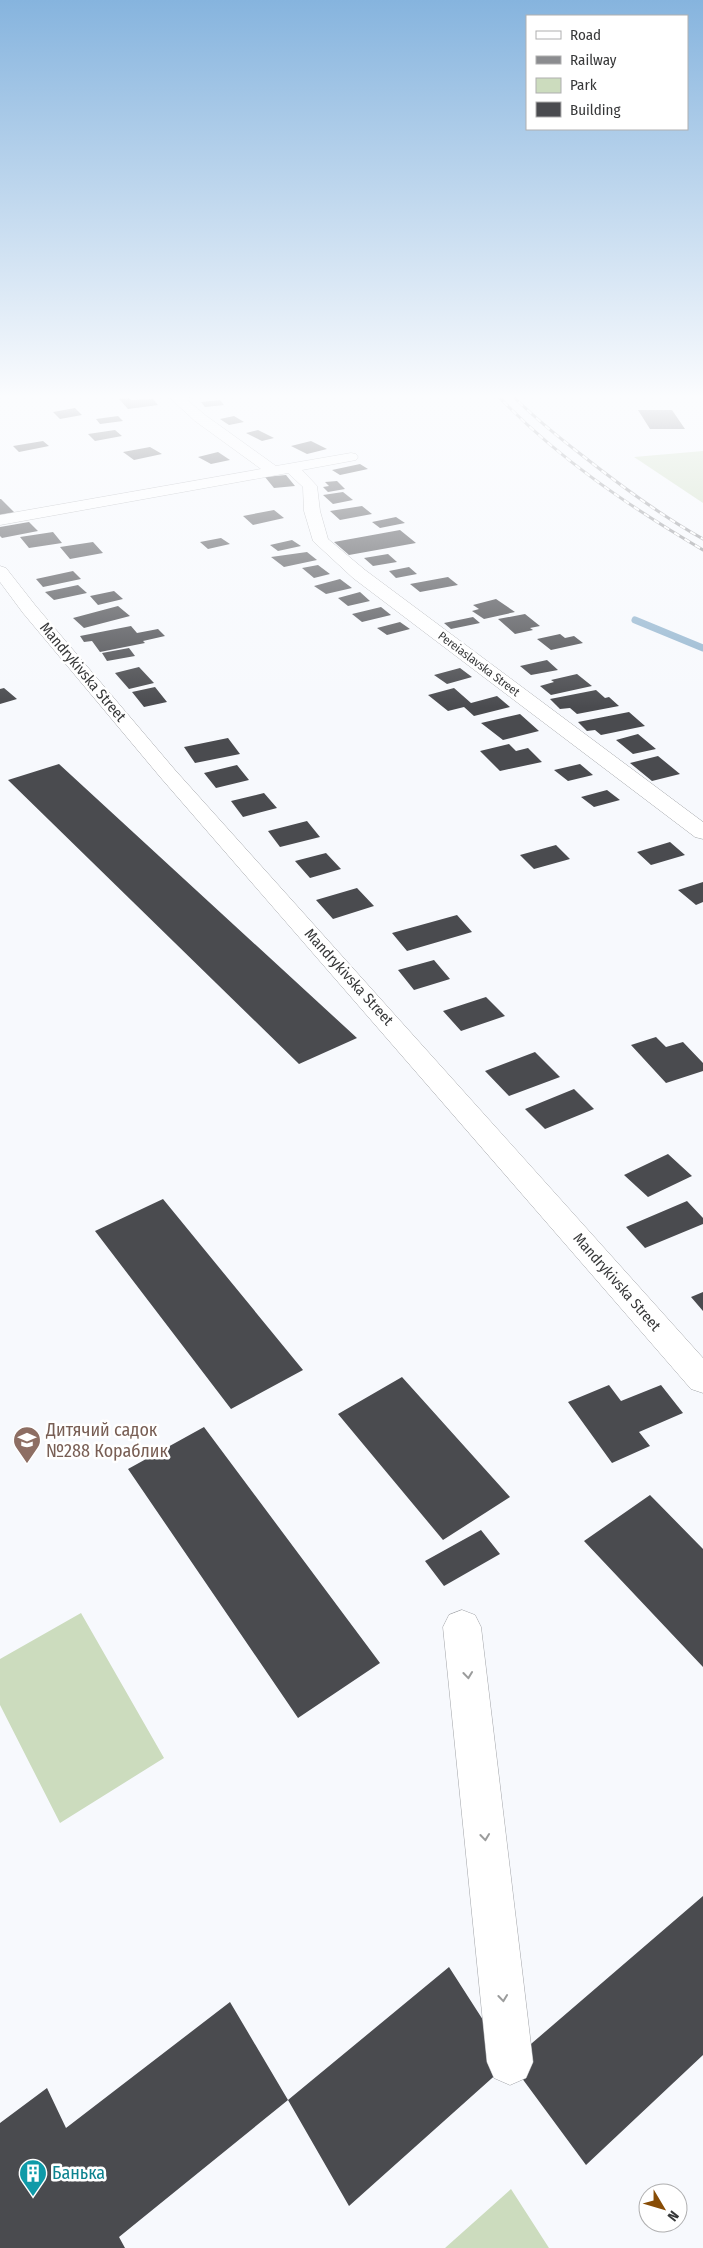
<svg xmlns="http://www.w3.org/2000/svg" width="703" height="2248" viewBox="0 0 703 2248" font-family="'Fira Sans Condensed',sans-serif">
  <rect width="100%" height="100%" fill="#f7f9fd"/>
  <!-- green -->
  <path fill="#ccdcbe" d="M703,451V503L634,457Z
    M81,1613L164,1758L60,1823L0,1705V1659Z
    M511,2189L549,2248H445Z"/>
  <g fill="none" stroke-linecap="round" stroke-linejoin="round">
    <!-- stream -->
    <path stroke="#93b5cf" stroke-width="7" d="M635,620L703,648"/>
  </g>
  <!-- building -->
  <path fill="#4a4b4f" d="M183,393H208V394L188,398Z
    M129,398L131,400L153,399L158,405L128,409L119,399Z
    M220,400L224,405L205,407L201,402Z
    M75,408L82,415L60,419L53,412Z
    M638,410H672L685,429H650Z
    M118,416L123,421L100,424L96,419Z
    M234,416L244,422L229,425L220,419Z
    M115,430L122,436L95,441L88,434Z
    M258,430L274,438L262,441L246,433Z
    M43,441L49,446L19,452L13,446Z
    M311,441L327,449L307,454L291,446Z
    M150,447L162,454L134,460L123,452Z
    M218,452L230,460L211,464L198,457Z
    M360,464L368,469L340,475L332,470Z
    M286,475L295,486L274,488L265,477Z
    M337,481L345,489L328,492L323,487L329,486L325,482Z
    M343,492L353,500L333,504L323,495Z
    M0,499H1L15,513L0,516Z
    M362,506L372,514L340,520L330,511Z
    M274,510L284,518L253,525L243,516Z
    M396,517L405,523L380,528L372,522Z
    M29,522L38,531L2,538L0,536V527Z
    M400,530L416,543L349,555L334,542Z
    M53,532L62,543L29,548L20,537Z
    M221,538L230,544L208,549L200,542Z
    M292,540L301,546L278,551L270,545Z
    M93,542L103,553L70,559L60,547Z
    M307,552L317,560L284,567L271,557Z
    M388,554L397,562L373,566L364,558Z
    M318,565L330,574L314,578L302,568Z
    M409,567L417,574L396,578L389,571Z
    M73,571L81,579L43,587L36,579Z
    M448,577L458,585L420,592L410,584Z
    M340,579L352,588L326,594L314,586Z
    M78,585L87,593L54,600L45,592Z
    M114,591L123,599L98,605L90,596Z
    M360,592L370,601L348,606L338,598Z
    M496,599L515,612L484,619L472,611L479,609L473,605Z
    M118,606L130,616L84,628L73,618Z
    M381,607L391,615L362,622L352,614Z
    M525,614L540,626L530,628L533,630L515,634L498,619Z
    M473,617L480,623L451,629L444,623Z
    M400,622L410,629L387,635L377,628Z
    M131,626L137,633L158,629L165,636L143,641L145,643L100,652L92,641L84,642L80,636Z
    M560,634L565,638L574,636L583,643L551,650L537,639Z
    M129,648L135,656L107,661L102,653Z
    M547,660L558,670L531,675L520,666Z
    M139,667L154,683L129,689L115,673Z
    M460,668L472,677L447,684L434,675Z
    M577,674L592,686L551,695L540,686L554,682L551,680Z
    M155,687L167,702L144,707L132,692Z
    M4,688L17,699L0,704V689Z
    M454,688L471,703L497,696L510,707L474,716L464,707L448,711L428,695Z
    M596,690L605,698L609,697L619,706L577,714L570,708L560,709L550,699Z
    M629,712L645,726L601,735L595,730L587,731L578,722Z
    M520,714L539,731L503,740L481,723Z
    M638,734L656,749L633,754L616,740Z
    M228,738L240,754L195,763L184,747Z
    M509,744L516,751L528,748L542,762L500,771L480,751Z
    M658,756L680,774L652,781L630,763Z
    M59,764L357,1038L299,1064L8,780Z
    M580,764L593,775L568,781L554,770Z
    M237,765L249,780L216,788L204,773Z
    M607,790L620,800L594,807L581,797Z
    M264,793L277,808L243,817L231,801Z
    M307,821L320,837L280,847L268,831Z
    M670,842L685,855L651,865L637,852Z
    M556,845L570,859L534,869L520,855Z
    M326,853L341,869L310,878L295,861Z
    M703,882V902L696,905L678,890Z
    M357,888L374,906L333,919L316,900Z
    M457,915L472,932L407,951L392,933Z
    M434,960L450,979L414,990L398,970Z
    M486,997L505,1016L461,1031L443,1011Z
    M656,1037L666,1047L683,1042L703,1063V1071L666,1083L631,1045Z
    M535,1052L560,1077L509,1096L485,1071Z
    M574,1089L594,1109L545,1129L525,1109Z
    M668,1154L692,1176L648,1197L624,1175Z
    M163,1199L303,1370L231,1409L95,1231Z
    M687,1201L703,1218V1224L645,1248L626,1227Z
    M703,1292V1311L691,1297Z
    M402,1377L510,1497L443,1540L338,1414Z
    M609,1385L621,1401L661,1385L683,1413L639,1432L650,1446L612,1463L568,1402Z
    M204,1427L380,1663L298,1718L128,1469Z
    M650,1495L703,1549V1667L584,1541Z
    M481,1530L500,1554L444,1586L425,1561Z
    M703,1896V2055L586,2165L510,2062Z
    M449,1967L510,2062L349,2206L288,2100Z
    M230,2002L288,2100L119,2237L125,2248H0V2123L47,2088L66,2128Z"/>
  <g fill="none" stroke-linecap="round" stroke-linejoin="round">
    <!-- street casing -->
    <g stroke="#a2a4a8" stroke-width="1">
      <path id="street" d="M165,393H179L205,415L276,466L351,453L356,454L358,457L356,460L302,470L317,486L320,511L328,539L365,570L703,822V839L695,837L353,578L313,541L304,511L303,487L288,473L0,525V515L261,469L195,421Z
        M0,566L6,568L35,605L175,770L703,1358V1393L691,1389L161,778L23,613L0,582Z
        M462,1610L475,1615L481,1627L533,2062L526,2078L510,2085L494,2078L487,2062L443,1627L449,1615Z"/>
    </g>
    <!-- street -->
    <use href="#street" fill="#fff" fill-rule="evenodd"/>
    <!-- rail casing -->
    <g stroke="#8b8c8f" stroke-width="3">
      <path id="rail" d="M495,393C556,457 627,505 703,550
        M510,393C532,416 557,436 583,456C621,486 660,515 703,539"/>
    </g>
    <!-- rail -->
    <use href="#rail" stroke="#fff" stroke-width="2" stroke-dasharray="6" stroke-linecap="butt"/>
  </g>
  <!-- one-way arrows -->
  <defs><path id="oneway-chevron" d="M-2-3.5L2.5 0L-2 3.5" fill="none" stroke-width="1.6" stroke-linecap="round" stroke-linejoin="round" transform="scale(1.25)"/></defs>
  <g stroke="#9b9c9c">
    <use href="#oneway-chevron" transform="translate(468 1675) rotate(84)"/>
    <use href="#oneway-chevron" transform="translate(485 1837) rotate(84)"/>
    <use href="#oneway-chevron" transform="translate(503 1998) rotate(84)"/>
  </g>
  <!-- sky -->
  <linearGradient id="sky" x2="0" y2="1"><stop stop-color="#86b4de"/><stop offset="0.56" stop-color="#fbfcfe"/><stop offset="1" stop-color="#fbfcfe" stop-opacity="0"/></linearGradient>
  <rect width="703" height="708" fill="url(#sky)"/>
  <!-- icons -->
  <defs>
    <g id="school-pin" transform="scale(1.4375)"><path d="M0 17L-7.5 6A9.5 9.5 0 1 1 7.5 6Z" fill="#8d6e63" stroke="#fff"/><path d="M0-5L7-2L0 1L-7-2ZM-4 1L0 2.5L4 1V4Q0 6-4 4Z" fill="#fff"/></g>
    <g id="building-pin" transform="scale(1.4375)"><path d="M0 17L-7.5 6A9.5 9.5 0 1 1 7.5 6Z" fill="#0f9aa8" stroke="#fff"/><path d="M-4-6H4V6H1V3H-1V6H-4ZM-2.5-4.3h1.7v1.8h-1.7ZM.8-4.3h1.7v1.8H.8ZM-2.5-1h1.7V.8h-1.7ZM.8-1h1.7V.8H.8Z" fill="#fff"/></g>
  </defs>
  <g fill-rule="evenodd">
    <use href="#school-pin" x="27" y="1440"/>
    <use href="#building-pin" x="33" y="2173"/>
  </g>
  <g text-anchor="middle" stroke-width="5" stroke-linejoin="round" paint-order="stroke">
    <!-- far-street labels -->
    <g font-size="12" fill="#373839" stroke="#fff">
      <text transform="translate(479 664) rotate(37)" y="4">Pereiaslavska Street</text>
    </g>
    <!-- street labels -->
    <g font-size="15" fill="#373839" stroke="#fff">
      <text transform="translate(83 672) rotate(50)" y="5">Mandrykivska Street</text>
      <text transform="translate(349 977) rotate(48)" y="5">Mandrykivska Street</text>
      <text transform="translate(617 1282) rotate(49)" y="5">Mandrykivska Street</text>
    </g>
    <!-- near-education labels -->
    <g font-size="18" fill="#785e54" stroke="#fff" text-anchor="start">
      <text x="46" y="1436">Дитячий садок<tspan x="46" dy="21">№288 Кораблик</tspan></text>
    </g>
    <!-- near-culture labels -->
    <g font-size="18" fill="#0d838f" stroke="#fff" text-anchor="start">
      <text x="52" y="2179">Банька</text>
    </g>
  </g>
  <!-- legend -->
  <rect x="526" y="15" width="162" height="115" fill="#ffffff" stroke="#afafb0"/>
  <rect x="536" y="31" width="25" height="8" fill="#ffffff" stroke="#afafb0"/>
  <text x="570" y="40" font-size="15" fill="#373839">Road</text>
  <rect x="536" y="56" width="25" height="8" fill="#8b8c8f" stroke="#afafb0"/>
  <text x="570" y="65" font-size="15" fill="#373839">Railway</text>
  <rect x="536" y="78" width="25" height="15" fill="#ccdcbe" stroke="#afafb0"/>
  <text x="570" y="90" font-size="15" fill="#373839">Park</text>
  <rect x="536" y="102" width="25" height="15" fill="#4a4b4f" stroke="#afafb0"/>
  <text x="570" y="115" font-size="15" fill="#373839">Building</text>
  <!-- north arrow -->
  <g transform="translate(663 2208) rotate(128)"><circle r="24" fill="#ffffff" stroke="#afafb0"/>
  <path d="M0-4L9 19L0 12L-9 19Z" fill="#874c06"/>
  <text y="-8" font-size="14" font-weight="bold" text-anchor="middle" fill="#373839">N</text>
  </g>
</svg>
